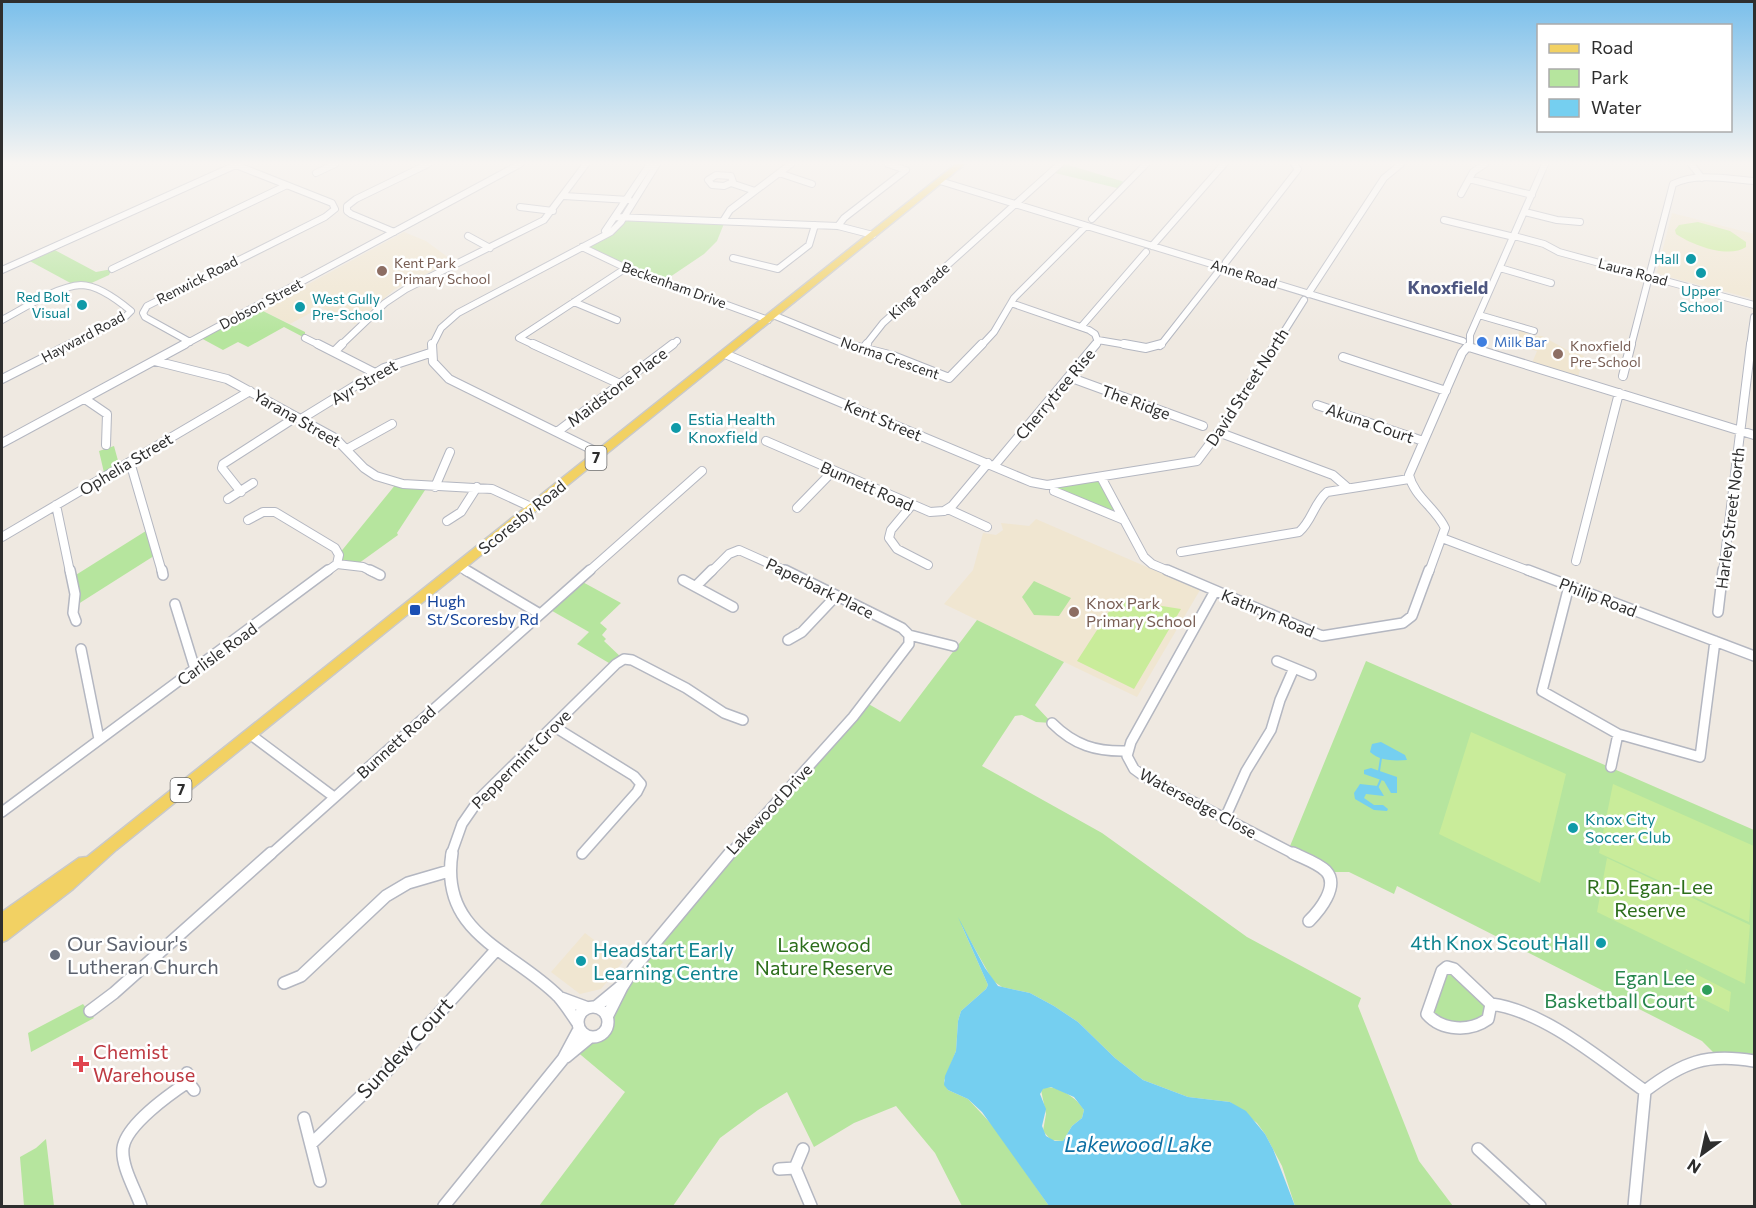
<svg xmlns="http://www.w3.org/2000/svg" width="1756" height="1208" viewBox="0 0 1756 1208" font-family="Commissioner,sans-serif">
  <rect width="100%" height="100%" fill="#efe9e1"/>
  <!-- education -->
  <path fill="#f0e6d1" d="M1672,213L1754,234V261L1750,298L1661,275L1657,272Z
    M404,232L426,241L453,261L395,289L355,324L321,307L290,324L261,310Z
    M1520,330L1534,336H1542L1569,351L1570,350L1584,356L1578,377L1532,363L1537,351L1514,344Z
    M1036,519L1200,590L1137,697L944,604L973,570L983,533L996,535L1003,530L1001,523L1029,526Z
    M585,933L623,962L601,989L580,994L551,972Z"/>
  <!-- green -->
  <path fill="#b6e59e" d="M1060,164H1065L1128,183L1121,189L1051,172Z
    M624,218L725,221L717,241L704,254L664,281L582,247L604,237Z
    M51,248L96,272L112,269L109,275L87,285L76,286L26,259Z
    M255,307L305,332V338L284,327L248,347L238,342L223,350L199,337Z
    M114,446L120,468L105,477L99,451Z
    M1101,477L1124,520L1054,491L1050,484Z
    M396,484L427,487L397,533L398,535L355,566L337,564L339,554Z
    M149,529L157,554L75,606L71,578Z
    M579,580L621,603L600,623L607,629L602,635L606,639L604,641L623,659L614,666L577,644L589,632L547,608Z
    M1034,581L1071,598L1059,616L1034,615L1022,597Z
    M977,620L1064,662L1035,705L1052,723L1036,722L1022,715L1015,716L982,766L1102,833L1247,937L1361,998L1358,1006L1419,1161L1453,1206H1295L1282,1166L1265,1134L1257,1123L1230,1102L1188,1097L1143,1080L1115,1058L1078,1022L1054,1006L1030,993L1002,987L993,981L961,924L988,985L986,989L961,1011L958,1021L956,1051L944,1081L948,1090L968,1099L995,1128L1049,1206H962L935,1153L896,1106L854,1123L814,1147L787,1092L758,1110L720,1138L673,1206H539L625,1092L575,1050L588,1039L604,1031L608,1015L624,983L865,702L900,722Z
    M1366,661L1754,830V1061L1717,1056L1702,1041L1397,886L1394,894L1349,872H1327L1288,851Z
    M1444,968L1487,999L1488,1018L1443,1026L1428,1006Z
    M83,1004L94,1018L31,1052L28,1033Z
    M1046,1087C1060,1087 1077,1098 1084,1110L1082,1118L1072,1126L1063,1141L1051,1140L1043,1131L1046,1114L1041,1090Z
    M46,1139L54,1206H24L20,1157L36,1148Z"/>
  <!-- pitch -->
  <path fill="#c9ec9a" d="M1698,222L1730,231L1746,242V247C1729,259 1692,245 1676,234L1675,230L1679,225Z
    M1117,599L1181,609L1134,689L1077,661Z
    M1471,732L1566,774L1540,883L1439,834Z
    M1613,784L1754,846L1749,922L1599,853Z
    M1607,858L1750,925L1745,984L1597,912Z
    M1686,969L1731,992L1729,1012L1683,989Z"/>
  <!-- water -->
  <path fill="#75cff0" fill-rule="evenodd" d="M1381,742L1405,755L1407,760C1394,761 1380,761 1370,752L1372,744Z
    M1371,768L1397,777V793H1391L1384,781L1364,774V770Z
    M1360,784L1378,786L1384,796L1366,794L1364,798L1374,805H1383L1388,809L1387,811L1374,810L1355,799L1354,793Z
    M958,917L985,968L998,986L1030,993L1054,1006L1078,1022L1115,1058L1143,1080L1188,1097L1230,1102L1246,1111L1265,1134L1273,1149L1295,1206H1049L982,1112L968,1099L948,1090L944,1085L945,1076L956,1051L958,1021L961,1011L986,989L988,985ZM1051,1087L1074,1097L1084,1110L1082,1118L1072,1126L1063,1141H1055L1046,1136L1042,1126L1046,1109L1040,1094L1043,1089Z"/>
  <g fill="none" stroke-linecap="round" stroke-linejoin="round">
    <!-- stream -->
    <path stroke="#75cff0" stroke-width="2" d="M1379,771L1381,758
      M1378,786L1381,779"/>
    <!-- street-far3 casing -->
    <g stroke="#b4b7c1" stroke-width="8">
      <path id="street-far3" d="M1691,164L1702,178
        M316,173L335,164
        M779,173L812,184
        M716,175L731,176L733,182L724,186L712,185L708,180Z
        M1469,179L1532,195
        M940,181L1463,341
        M731,183L755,191
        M1461,194L1473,172L1485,164
        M564,196L629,200
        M520,207L553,211
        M1525,212L1557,220L1580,222
        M616,217L838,226L873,235
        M1092,219L1146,164
        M1444,220L1514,237
        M723,221L730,210L791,164
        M838,226L844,218L906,170L888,164
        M605,231L650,164
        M394,232L351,214L347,211V206L356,199L428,164
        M468,236L490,248
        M1514,236L1544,244L1559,252L1754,305
        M1152,246L1224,164
        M582,247L626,268L768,320
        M733,258L778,269L809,245L815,225
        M1226,262L1296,172L1298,169L1294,164
        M1500,268L1551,283
        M112,269L285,186
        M2,270L238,164
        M1308,294L1384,178L1401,164
        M574,302L617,320
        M1011,303L1089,330L1095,334L1098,342L1095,346
        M773,315L849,346
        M1479,315L1534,331
        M2,320C23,309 57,286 81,285C97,285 119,301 131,311L124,318L68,346
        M1081,327L1146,252
        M305,338L321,346
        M1098,340L1133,346
        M190,342L145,317L143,313L147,306L325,217L335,209L332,203L236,165
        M1470,343V335L1545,164
        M182,346L520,164
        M340,346L385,303L406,289L544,220L586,164
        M432,346L441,328L458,313L611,232L621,222L657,164
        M536,346L519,338L626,268
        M671,346L677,341
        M865,346L883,323L1060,164
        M981,346L994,332L1014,298L1086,226
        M1160,346L1222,267
        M1275,346L1304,300
        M1631,346L1673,184C1697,172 1728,179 1754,181
        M1750,346L1754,317"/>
    </g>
    <!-- street-far2 casing -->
    <g stroke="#b4b7c1" stroke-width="10">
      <path id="street-far2" d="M318,344L375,373
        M432,344L433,362L449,379L601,454
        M533,344L620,384
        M846,344L893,356L949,378L982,344
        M1124,344L1146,348L1161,344
        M1469,347L1754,435
        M863,349L867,344
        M334,352L342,344
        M725,354L1031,482L1047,485L1197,461L1221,429L1276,344
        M1343,357L1446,391
        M155,361L227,379L335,438L364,468L376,476L403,484L492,489L533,508
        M1623,376L1631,344
        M1069,377L1203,426
        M2,379L71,344
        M85,399L107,414L106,445
        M1317,405L1423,441
        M301,419L384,368L430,353
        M557,432L673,344
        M1218,432L1333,475L1348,488
        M766,441L930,512L944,511L952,506L988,463
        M2,443L185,344
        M347,449L392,424
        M130,462L162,572
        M994,466L1096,344
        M1101,477L1144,557L1152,564L1171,572
        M435,487L450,452
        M1054,491L1124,520
        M241,492L222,468L223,464L296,417
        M228,499L253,483
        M56,505L70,572
        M911,506L891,530L889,538L897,549L928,565
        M797,508L833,471
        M948,509L987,527
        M248,520L263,512H275L335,548L339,555L337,564L326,572
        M447,521L461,512L477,487
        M2,537L250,391
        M1442,538L1532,572
        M1181,552L1299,532C1312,521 1314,503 1327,492L1409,479
        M1576,561L1619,393
        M337,564L363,567L373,572
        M460,567L468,572
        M588,572L702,471
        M711,572L729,554L739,550L788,572
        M1429,572L1445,528C1436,508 1414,497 1409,475L1462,353L1467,347
        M1723,572L1751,344"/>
    </g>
    <!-- street-far1 casing -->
    <g stroke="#b4b7c1" stroke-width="12">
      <path id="street-far1" d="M70,570L75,594L73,613L76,621
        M162,570L163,575
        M370,570L380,575
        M466,570L540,614
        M785,570L902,628L909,635L953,646
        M1167,570L1322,636L1403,623L1412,616L1429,570
        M1528,570L1754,656
        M683,580L733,607
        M696,586L712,570
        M1569,586L1542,691L1618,734L1700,757L1715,641
        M1215,591L1131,742L1127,756L1134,769L1145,777L1296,855
        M175,604L195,669
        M1718,612L1723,570
        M788,640L802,632L836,596
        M81,649L99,739
        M1277,661L1311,675
        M1052,723C1074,745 1096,752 1127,751
        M553,726L634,776L641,784L637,792L582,854
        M251,735L334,797
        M1611,767L1618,734
        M2,812L328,570
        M1225,818L1246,771L1271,730L1280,700L1294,668
        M270,855L590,570
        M451,855L462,824L480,798L616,664L624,659L632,660L686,688L724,713L743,720
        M729,855L853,717L909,644V635"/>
    </g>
    <!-- street casing -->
    <g stroke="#b4b7c1" stroke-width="14">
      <path id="street" d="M452,853C439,934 512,950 558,996C565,1004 571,1013 577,1022
        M1293,853C1303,858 1318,863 1326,871C1340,886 1319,911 1309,921
        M1447,967L1454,969L1491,1004L1488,1019C1470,1032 1442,1031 1427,1014L1442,971Z
        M284,983L301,976L386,896L408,883L449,871
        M561,998L588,1008
        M1491,1004C1545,1011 1601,1060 1645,1091
        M597,1006L620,987
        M578 1022a15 15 0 1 1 30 0a15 15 0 1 1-30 0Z
        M90,1011L114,993L271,853
        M608,1015L622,987L634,968L730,853
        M566,1057L589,1038
        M187,1073L188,1082L194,1090
        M304,1118L320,1181
        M311,1144L386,1072L497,949
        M1478,1149L1540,1206
        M795,1168L811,1206
        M779,1169L795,1168L803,1149
        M141,1206C135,1189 121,1166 123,1148C126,1125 170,1094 188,1082
        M444,1206L563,1059L578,1031
        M1634,1206L1645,1091C1683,1062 1706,1053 1754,1061"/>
    </g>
    <!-- primary casing -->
    <g stroke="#c9c9c9" stroke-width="3">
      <path id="primary" d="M956,164H965L116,850L73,889L7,940L2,942V912L79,858L87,857Z"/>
    </g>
    <!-- street-far3 -->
    <use href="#street-far3" stroke="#fff" stroke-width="6"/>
    <!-- street-far2 -->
    <use href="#street-far2" stroke="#fff" stroke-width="8"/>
    <!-- street-far1 -->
    <use href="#street-far1" stroke="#fff" stroke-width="9"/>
    <!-- street -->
    <use href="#street" stroke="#fff" stroke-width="11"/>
    <!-- primary -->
    <use href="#primary" fill="#f2d163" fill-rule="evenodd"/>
  </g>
  <!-- sky -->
  <linearGradient id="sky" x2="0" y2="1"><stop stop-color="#7abfeb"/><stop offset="0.49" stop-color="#f8f5f2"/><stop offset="1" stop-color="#f8f5f2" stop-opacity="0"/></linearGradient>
  <rect width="1756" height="333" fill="url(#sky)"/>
  <!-- markers -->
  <g fill="#0f9aa8" stroke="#fff" stroke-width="2">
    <circle cx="1691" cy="259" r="6"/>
    <circle cx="1701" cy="273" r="6"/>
    <circle cx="82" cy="305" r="6"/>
    <circle cx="300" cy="307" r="6"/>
    <circle cx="676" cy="428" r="6"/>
    <circle cx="1573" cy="828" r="6"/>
    <circle cx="1601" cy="943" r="6"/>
    <circle cx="581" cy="961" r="6"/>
  </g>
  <g fill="#8d6e63" stroke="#fff" stroke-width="2">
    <circle cx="382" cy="271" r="6"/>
    <circle cx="1558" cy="354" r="6"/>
    <circle cx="1074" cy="612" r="6"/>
  </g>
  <circle fill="#3f7fe0" stroke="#fff" stroke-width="2" cx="1482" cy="342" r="6"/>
  <rect fill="#1a4fb4" stroke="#fff" stroke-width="2" x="409" y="604" width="12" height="12" rx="3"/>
  <circle fill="#6b7280" stroke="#fff" stroke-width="2" cx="55" cy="955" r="6"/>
  <circle fill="#2e9e5b" stroke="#fff" stroke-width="2" cx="1707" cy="990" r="6"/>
  <path fill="#e0444e" stroke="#fff" stroke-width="2" d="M78 1055h6v6h6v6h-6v6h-6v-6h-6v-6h6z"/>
  <g text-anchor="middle" stroke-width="5" stroke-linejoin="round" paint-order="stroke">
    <!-- far-culture labels -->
    <g font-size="14" fill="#0d838f" stroke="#fff" text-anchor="end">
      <text x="1679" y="264">Hall</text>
      <text x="1701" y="296" text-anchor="middle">Upper<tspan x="1701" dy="16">School</tspan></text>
      <text x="70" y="302">Red Bolt<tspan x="70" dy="16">Visual</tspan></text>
      <text x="312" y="304" text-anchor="start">West Gully<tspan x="312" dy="16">Pre-School</tspan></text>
    </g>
    <!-- far-education labels -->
    <g font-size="14" fill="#785e54" stroke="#fff" text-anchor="start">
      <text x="394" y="268">Kent Park<tspan x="394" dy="16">Primary School</tspan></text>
      <text x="1570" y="351">Knoxfield<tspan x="1570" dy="16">Pre-School</tspan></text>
    </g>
    <!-- far-street labels -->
    <g font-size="14" fill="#2e2e2e" stroke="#fff">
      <text transform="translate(1633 272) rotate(15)" y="5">Laura Road</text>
      <text transform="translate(1244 274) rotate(17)" y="5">Anne Road</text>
      <text transform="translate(197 280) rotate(-27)" y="5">Renwick Road</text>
      <text transform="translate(674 285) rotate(20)" y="5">Beckenham Drive</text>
      <text transform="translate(919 291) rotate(-42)" y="5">King Parade</text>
      <text transform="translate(261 304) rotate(-28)" y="5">Dobson Street</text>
      <text transform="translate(83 337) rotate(-28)" y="5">Hayward Road</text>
      <text transform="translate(890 358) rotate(19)" y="5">Norma Crescent</text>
    </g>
    <!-- far-shop labels -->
    <g font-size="14" fill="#366cbe" stroke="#fff" text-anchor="start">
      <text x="1494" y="347">Milk Bar</text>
    </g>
    <!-- shield labels -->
    <g fill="#fff" stroke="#6d6d6d" stroke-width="1.5">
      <rect x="585.5" y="446" width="21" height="24" rx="4.5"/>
      <rect x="170.5" y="778" width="21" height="24" rx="4.5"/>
    </g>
    <g font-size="15" font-weight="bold" fill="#2e2e2e">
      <text x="596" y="463">7</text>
      <text x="181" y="795">7</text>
    </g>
    <!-- street labels -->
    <g font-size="16" fill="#2e2e2e" stroke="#fff">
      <text transform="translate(364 382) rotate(-30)" y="6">Ayr Street</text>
      <text transform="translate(617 387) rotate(-37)" y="6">Maidstone Place</text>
      <text transform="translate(1247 387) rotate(-57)" y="6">David Street North</text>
      <text transform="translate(1055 394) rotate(-50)" y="6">Cherrytree Rise</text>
      <text transform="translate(1136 402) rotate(20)" y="6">The Ridge</text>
      <text transform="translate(297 418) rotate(30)" y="6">Yarana Street</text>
      <text transform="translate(883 420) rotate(23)" y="6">Kent Street</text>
      <text transform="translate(1370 423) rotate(19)" y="6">Akuna Court</text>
      <text transform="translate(126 464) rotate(-31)" y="6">Ophelia Street</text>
      <text transform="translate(867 486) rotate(24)" y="6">Bunnett Road</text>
      <text transform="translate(522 517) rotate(-39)" y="6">Scoresby Road</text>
      <text transform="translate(1730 518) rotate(-83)" y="6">Harley Street North</text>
      <text transform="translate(820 588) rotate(26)" y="6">Paperbark Place</text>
      <text transform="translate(1598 597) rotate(21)" y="6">Philip Road</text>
      <text transform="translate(1268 613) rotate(23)" y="6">Kathryn Road</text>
      <text transform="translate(217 654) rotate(-36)" y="6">Carlisle Road</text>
      <text transform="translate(396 742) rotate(-42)" y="6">Bunnett Road</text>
      <text transform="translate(521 759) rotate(-45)" y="6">Peppermint Grove</text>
      <text transform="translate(1198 803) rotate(28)" y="6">Watersedge Close</text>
      <text transform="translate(769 809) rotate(-47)" y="6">Lakewood Drive</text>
    </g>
    <!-- culture labels -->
    <g font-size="16" fill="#0d838f" stroke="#fff" text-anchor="start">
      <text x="688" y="425">Estia Health<tspan x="688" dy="18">Knoxfield</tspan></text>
      <text x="1585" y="825">Knox City<tspan x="1585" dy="18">Soccer Club</tspan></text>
    </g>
    <!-- transit labels -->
    <g font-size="16" fill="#164399" stroke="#fff" text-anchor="start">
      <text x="427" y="607">Hugh<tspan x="427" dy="18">St/Scoresby Rd</tspan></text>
    </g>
    <!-- education labels -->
    <g font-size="16" fill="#785e54" stroke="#fff" text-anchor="start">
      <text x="1086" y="609">Knox Park<tspan x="1086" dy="18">Primary School</tspan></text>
    </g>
    <!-- far-district labels -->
    <g font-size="18" font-weight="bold" fill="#4d5680" stroke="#fff">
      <text x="1448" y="294">Knoxfield</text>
    </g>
    <!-- near-park labels -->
    <g font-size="20" fill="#2c6e1b" stroke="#fff">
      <text x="1650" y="894">R.D. Egan-Lee<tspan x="1650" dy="23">Reserve</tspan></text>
      <text x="824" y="952">Lakewood<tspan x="824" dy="23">Nature Reserve</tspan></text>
    </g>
    <!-- near-culture labels -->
    <g font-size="20" fill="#0d838f" stroke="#fff" text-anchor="end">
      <text x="1589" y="950">4th Knox Scout Hall</text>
      <text x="593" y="957" text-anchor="start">Headstart Early<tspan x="593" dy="23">Learning Centre</tspan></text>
    </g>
    <!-- near-worship labels -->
    <g font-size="20" fill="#5b616d" stroke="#fff" text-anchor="start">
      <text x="67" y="951">Our Saviour's<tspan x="67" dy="23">Lutheran Church</tspan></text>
    </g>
    <!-- near-leisure labels -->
    <g font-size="20" fill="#27864d" stroke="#fff" text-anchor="end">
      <text x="1695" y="985">Egan Lee<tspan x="1695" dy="23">Basketball Court</tspan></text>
    </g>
    <!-- near-street labels -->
    <g font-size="20" fill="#2e2e2e" stroke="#fff">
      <text transform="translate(405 1048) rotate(-47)" y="7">Sundew Court</text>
    </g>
    <!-- near-health labels -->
    <g font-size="20" fill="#be3a42" stroke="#fff" text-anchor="start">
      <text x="93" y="1059">Chemist<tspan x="93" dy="23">Warehouse</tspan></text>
    </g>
    <!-- near-water labels -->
    <g font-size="21" font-style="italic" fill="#0d6fa3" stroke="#fff">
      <text x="1138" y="1152">Lakewood Lake</text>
    </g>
  </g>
  <!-- border -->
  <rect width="1756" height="1208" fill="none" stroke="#2e2e2e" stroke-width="6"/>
  <!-- legend -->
  <rect x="1537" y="24" width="195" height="108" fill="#ffffff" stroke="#ababab" stroke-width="1.5"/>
  <rect x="1549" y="44" width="30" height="9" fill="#f2d163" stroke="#ababab" stroke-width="1.5"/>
  <text x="1591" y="54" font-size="18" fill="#2e2e2e">Road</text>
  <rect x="1549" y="69" width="30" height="18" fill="#b6e59e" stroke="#ababab" stroke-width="1.5"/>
  <text x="1591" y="84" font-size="18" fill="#2e2e2e">Park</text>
  <rect x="1549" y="99" width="30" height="18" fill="#75cff0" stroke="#ababab" stroke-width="1.5"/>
  <text x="1591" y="114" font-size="18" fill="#2e2e2e">Water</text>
  <!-- north arrow -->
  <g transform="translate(1702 1154) rotate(213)" stroke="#ffffff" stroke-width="4.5" paint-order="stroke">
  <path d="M0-4.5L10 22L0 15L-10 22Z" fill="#2e2e2e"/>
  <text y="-9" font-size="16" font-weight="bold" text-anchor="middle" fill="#2e2e2e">N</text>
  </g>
</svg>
